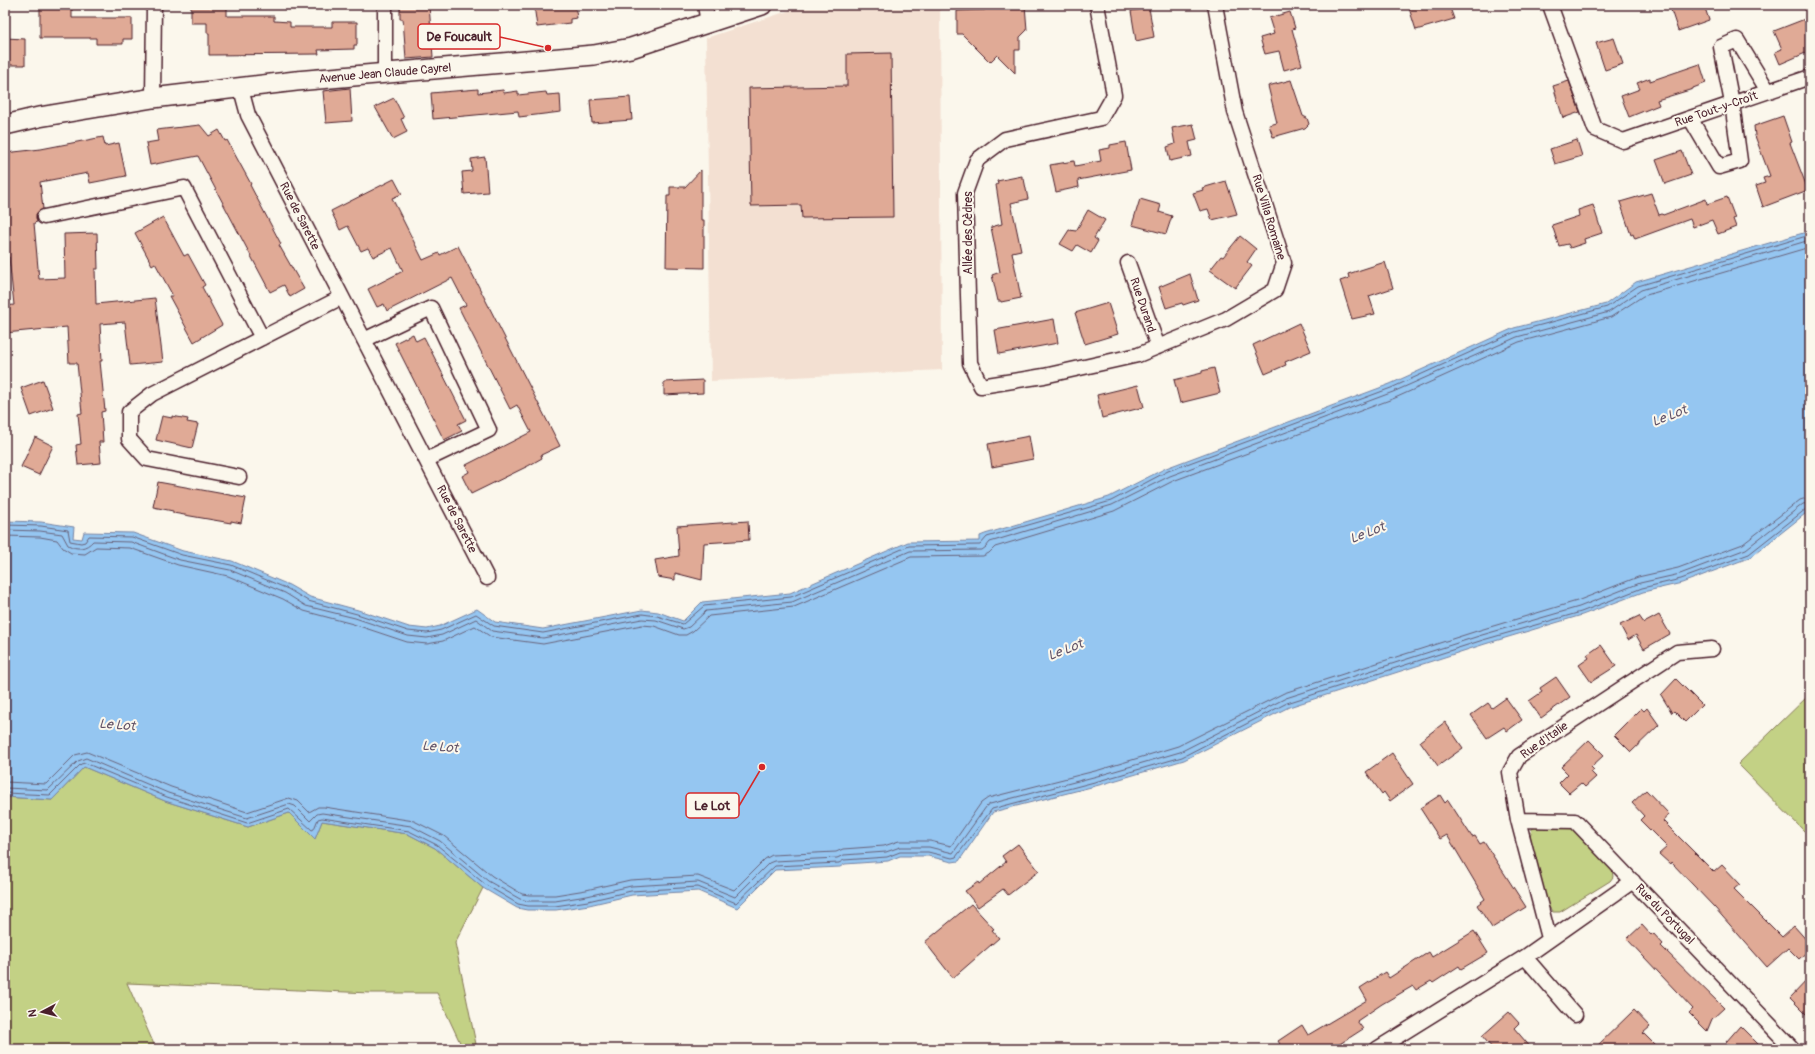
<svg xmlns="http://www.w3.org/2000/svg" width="1815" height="1054" viewBox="0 0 1815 1054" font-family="Pangolin,sans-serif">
  <rect width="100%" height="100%" fill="#fbf7ec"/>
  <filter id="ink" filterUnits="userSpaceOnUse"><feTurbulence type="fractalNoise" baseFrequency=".025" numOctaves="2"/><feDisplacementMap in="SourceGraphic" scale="8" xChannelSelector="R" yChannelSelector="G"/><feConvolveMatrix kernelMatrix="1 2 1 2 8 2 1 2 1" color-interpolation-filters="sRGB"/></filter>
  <g filter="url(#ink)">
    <!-- built -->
    <path fill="#f3e0d2" d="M806,5H940L942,370L711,381L706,38Z"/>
    <!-- green -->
    <path fill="#c3d185" stroke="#867858" d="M1810,694V837L1738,764Z
      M84,767L165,801L248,827L289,813L315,839L322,821L408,834L435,848L483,888L455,943L477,1049H463L437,993H371L127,983L156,1049H5V797L52,800Z
      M1537,826H1572L1612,869L1613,877L1610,881L1560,912H1553L1548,906L1530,836L1532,829Z"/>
    <!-- water -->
    <path fill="#95c6f1" stroke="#7783a2" d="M1810,231V510L1751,557L1682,583L1643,592L1582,615L1485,644L1289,707L1184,760L1103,784L993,812L959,861L952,862L928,856H900L888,861L845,864L840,867L775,870L737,908L698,891L632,895L589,905L556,910H527L517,908L483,888L435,848L408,834L322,821L315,839L289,813L248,827L165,801L84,767L52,800L5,797V521L41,522L74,527L73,538L82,539L84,532L133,533L183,551L232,561L289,585L310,597L358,610L409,627L427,629L440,626L477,609L495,622L543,629L642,610L658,612L683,621L702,602L790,593L908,542L980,541V536L985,534L1109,497L1166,468L1390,384L1514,328L1606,304L1636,282Z"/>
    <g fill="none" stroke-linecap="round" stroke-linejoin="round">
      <!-- shore -->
      <path stroke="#68627a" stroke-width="1" d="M5,525L41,526L68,530L70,541L81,543L85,542L89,536L132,537L182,555L231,565L288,589L308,601L357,614L408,631L427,633L441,630L476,614L494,626L543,633L642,614L657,616L683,624L704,606L791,597L909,546L980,545L987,537L1111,501L1168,471L1391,388L1515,332L1607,307L1638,286L1810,235
        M5,530L40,531L62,534L68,545C77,550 86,549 93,541L131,542L180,560L230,570L285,593L306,606L355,618L408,636L427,638L442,635L476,619L492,631L543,638L642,619L656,620L683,629L689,627L706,611L792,602L910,551L982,550L986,547L990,542L1112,505L1170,476L1393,392L1517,337L1609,312L1641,290L1810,240
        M5,536L40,537L57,540L63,548L71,553L85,554L96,547L130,548L178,565L228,576L283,599L304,611L353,624L407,642L427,644L443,641L475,626L491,637L543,644L642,625L654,626L679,635H686L693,631L709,616L794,607L911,557L983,556L989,553L995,547L1114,511L1173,481L1395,398L1519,342L1611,317L1643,296L1810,247
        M5,782L46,784L75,755L87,752L171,787L247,812L289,798L298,801L309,812L318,807H324L414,821L444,836L492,876L522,894L529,895H555L586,890L630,880L698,876L734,890L765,859L772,855L836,852L843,849L884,846L899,841H930L951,846L981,803L988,798L1099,770L1178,746L1284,693L1480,630L1577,601L1638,577L1678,568L1743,544L1800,500L1810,497
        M5,788L48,790L78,761L86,758L168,793L247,818L289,804L295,806L310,821L317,814L322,813L411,826L440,841L488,881L520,899L528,901H555L587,896L631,886L698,882L735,897L769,863L774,861L837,858L844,855L886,852L900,847H929L953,853L986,807L990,804L1101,775L1180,752L1286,698L1482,635L1579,607L1640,583L1680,574L1746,549L1803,504L1810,503
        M5,793L50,795L81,764L85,763L167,797L247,823L289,809L312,830L314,829L318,819L322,818L409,831L437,845L486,885L518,904L528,906H555L588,901L631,891L698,887L736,903L775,866L839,863L844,860L887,857L900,852H928L952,858L956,857L992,809L1102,780L1182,757L1287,703L1483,640L1581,612L1642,588L1681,579L1749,554L1806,509L1810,508"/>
    </g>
    <!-- building -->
    <path fill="#e0aa96" stroke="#4a1f2b" d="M40,5H72V18H132V39H123V44H96V38H40Z
      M400,5H429L433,57L406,59L403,19H400Z
      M534,5H575L577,18L570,19V23L537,27Z
      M985,5H1025L1027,30L1020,37V50H1015V73L997,55L990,62L962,34H957V11L985,10Z
      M1408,5H1449L1454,19L1416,30Z
      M1685,5H1704L1709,20L1678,31L1671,10Z
      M191,7H227V16H274V21L290,22V27H332V22H357V45H354V49L318,50L319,54L209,55V33H207V23H191Z
      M1149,8L1154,37L1136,41L1131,11Z
      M1290,12L1295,28L1292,29L1302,65L1284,70L1279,51L1265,54L1260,38L1274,34L1269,18Z
      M1810,17V51L1780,64L1775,52L1782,49L1774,31Z
      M5,38L25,39V65H5Z
      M1614,38L1623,64L1605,70L1596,43Z
      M891,53L893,217L802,218L801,205L751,206L749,88L847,86V54Z
      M1700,64L1706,83L1693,88V89L1657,100L1659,105L1629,117L1621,96L1640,89L1637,83L1650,78V81Z
      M1291,80L1303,116L1307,118L1309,124L1305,128L1273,137L1269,125L1277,123L1268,86Z
      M1569,81L1580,112L1563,118L1553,86Z
      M350,88L352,121L326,123L323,91Z
      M478,89V93L503,90L504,93L518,91V95L546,92L547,95L560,94L561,112L519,117L518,111L433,119L431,93Z
      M630,97L632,120L592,123L590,100Z
      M394,98L404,118L401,119L407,132L393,139L375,107Z
      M1783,116L1792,142L1790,143L1808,190L1763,207L1756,186L1765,183L1763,178L1770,176L1755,136L1754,126Z
      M1193,124L1197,140L1189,142L1192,156L1170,161L1167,147L1175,144L1172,128Z
      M200,125L209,136L219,130L225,141L227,140L251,184L250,185L281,244L279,245L304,289L290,297L284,285L270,292L198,156L150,165L146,143L158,141L156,130Z
      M103,137L105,146L119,143L126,176L90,183L88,173L40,182L43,209L36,214L37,222L34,223L39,279L65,278L64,234L97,233L98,269H95L96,304L155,298L163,362L130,365L125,322L100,324L102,361H100L105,411L101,412L103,442H99L101,463L78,465L76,445L81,444L78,414L82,413L77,363H69L67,327L5,333V306L14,305L9,257L5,258V153L41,149Z
      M1577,140L1582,156L1555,164L1550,149Z
      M1126,142L1131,170L1078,180L1079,187L1056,192L1050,165L1074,161L1075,166L1101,161L1099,150L1110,148V145Z
      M1682,151L1691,175L1665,184L1656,160Z
      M485,157L488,192L464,194L462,172L472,171L471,159Z
      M701,170V220H704V268L666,267L667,196H670V187H685Z
      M1022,176V179H1024L1028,199L1011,203L1021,250L1012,252L1021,298L1001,302V301H998L992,275L1000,272L991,227L1002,224L996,185L998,184L997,181Z
      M394,179L402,194L392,198L423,260L439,253L440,255L458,246L560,446L541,455L542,458L528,466L471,494L462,476L469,472L466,465L531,432L517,405L510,409L473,336L459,308L466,305L452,278L387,311L384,304L377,307L368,289L403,271L392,248L373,257L368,248L361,251L348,226L340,230L331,211Z
      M1226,181L1237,214L1212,220L1208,209L1200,211L1193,193L1203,190L1202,188Z
      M1651,193L1659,215L1662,214L1663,215L1706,199L1707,204L1727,197L1735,218L1733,219L1736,227L1718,234L1712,220L1693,227L1690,219L1635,239L1633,234L1631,235L1620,202Z
      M1140,199L1161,205L1159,212L1172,216L1166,234L1132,225Z
      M1593,205L1602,233L1584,239L1585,243L1570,248L1568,244L1559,246L1552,225L1579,216L1578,210Z
      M1088,210L1105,220L1094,238L1098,241L1091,253L1077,245L1073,251L1060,244L1069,230L1076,231Z
      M163,217L184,256L188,254L205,285L202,287L222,325L194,342L169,296H173L155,263L152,265L135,233Z
      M1240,236L1256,249L1247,262L1252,266L1235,288L1210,270L1221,256L1223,257Z
      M1385,262L1393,288L1369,296L1375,314L1352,319L1340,281L1349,278L1348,274Z
      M1190,274L1198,300L1183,305L1182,303L1166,308L1159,287Z
      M1108,303L1118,334L1085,344L1075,313Z
      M1054,319L1058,343L999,354L995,330Z
      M1299,323L1311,351L1285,362L1286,365L1265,374L1253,345Z
      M413,334L416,341L424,337L466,420L458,424L462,431L444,440L395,343Z
      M1214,368L1220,393L1180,403L1174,380L1202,373V371Z
      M43,380L53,408L31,416L21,388Z
      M703,380V393L664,395V382Z
      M1138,385L1144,407L1102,418L1097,395Z
      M162,416L172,418V416L188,419L187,422L198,424L192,448L156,440Z
      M1029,436L1033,459L992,467L988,444Z
      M35,437L53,446L39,475L21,467Z
      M158,482L246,498L241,523L231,521V523L173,513V511L153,507Z
      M748,521L749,540L704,543L702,580L675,573V580L658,577L655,560L679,556L677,526Z
      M1659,615L1670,634L1644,649L1636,635L1628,640L1620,625L1639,616L1644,623Z
      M1601,645L1616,666L1591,682L1579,665L1589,658L1587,655Z
      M1556,677L1570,697L1541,718L1529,701L1542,692L1540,688Z
      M1676,679L1702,705L1685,722L1674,711L1672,713L1661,695Z
      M1506,698L1522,720L1507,731L1504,727L1487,738L1471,715L1488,703L1492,708Z
      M1641,708L1644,711L1647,708L1659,725L1631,752L1614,735Z
      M1445,722L1463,748L1438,766L1420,741Z
      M1589,740L1604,755L1591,767L1594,770L1591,772L1596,777L1585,787L1581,783L1569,793L1559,783L1568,774L1561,767Z
      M1392,753L1413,784L1390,801L1384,792L1382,794L1366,772Z
      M1646,790L1669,814L1663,821L1714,872L1722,865L1740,884L1734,889L1782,937L1794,926L1810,944V949L1799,959L1788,948L1767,967L1715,908L1671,862L1670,864L1659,854L1667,847L1640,820L1644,816L1632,803Z
      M1440,795L1445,803L1448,800L1472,837L1475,836L1480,844L1484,842L1526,907L1492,928L1477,905L1485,899L1447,835L1440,839L1420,808Z
      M1018,844L1039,871L1008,895L1003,889L978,907L965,891L978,882L979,884L1006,862L1002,856Z
      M971,904L994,929L992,930L999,938L953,978L925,942Z
      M1642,925L1651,935L1653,933L1663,944L1661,946L1724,1008L1712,1019L1707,1031L1689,1013L1693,1009L1627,939Z
      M1474,931L1488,953L1461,969L1459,966L1433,983L1431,981L1416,990L1413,986L1382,1004L1357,1021L1363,1029L1332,1049H1283L1278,1041L1302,1025L1308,1035L1367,1000L1360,988L1385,972L1389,978L1429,952L1432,957Z
      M1810,977V1018L1790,998Z
      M1634,1010L1650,1027L1643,1033L1659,1049H1594Z
      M1509,1012L1519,1023L1514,1028L1532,1049H1493L1482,1036Z
      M1740,1026L1763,1049H1733L1726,1042Z"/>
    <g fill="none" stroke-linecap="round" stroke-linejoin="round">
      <!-- street casing -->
      <g stroke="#4a1f2b" stroke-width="17">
        <path id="street" d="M705,5L708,23
          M1097,5L1114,95L1101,118L1005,139L977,160L965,193L970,363L981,386L1044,376L1138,355L1226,319L1275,290L1284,263L1235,112L1215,5
          M1550,5L1595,129L1623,141L1810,77
          M385,73V5
          M241,89L248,115L487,578
          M153,98L154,5
          M1690,118L1719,167L1740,161L1732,103L1721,47L1737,40L1768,91
          M44,217L184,188L262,338
          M1128,263L1158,347
          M364,340L431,308L489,430L426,460
          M239,477L147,459L129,439V412L152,394L342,297
          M1518,820L1575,821L1793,1049
          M1549,938L1518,820L1510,772L1519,756L1677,652L1712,649
          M1525,957L1575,1015
          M1377,1049L1525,957L1633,881"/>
      </g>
      <!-- secondary casing -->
      <g stroke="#4a1f2b" stroke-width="22">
        <path id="secondary" d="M5,125L39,117L153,98L296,81L594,55L631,48L762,5"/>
      </g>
      <!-- street -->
      <use href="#street" stroke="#fbf7ec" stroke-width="14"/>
      <!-- secondary -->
      <use href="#secondary" stroke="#fbf7ec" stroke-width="19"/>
    </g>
  </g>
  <g text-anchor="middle" stroke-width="4" stroke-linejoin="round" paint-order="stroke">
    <!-- street labels -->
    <g font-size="12" fill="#4a1f2b" stroke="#fbf7ec">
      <text transform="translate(385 73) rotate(-5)" y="4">Avenue Jean Claude Cayrel</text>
      <text transform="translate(1716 109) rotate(-19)" y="4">Rue Tout-y-Croît</text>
      <text transform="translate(300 216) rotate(63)" y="4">Rue de Sarette</text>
      <text transform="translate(1269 217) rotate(73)" y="4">Rue Villa Romaine</text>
      <text transform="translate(968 233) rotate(-90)" y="4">Allée des Cèdres</text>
      <text transform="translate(1143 305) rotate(71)" y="4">Rue Durand</text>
      <text transform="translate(457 519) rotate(63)" y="4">Rue de Sarette</text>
      <text transform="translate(1544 740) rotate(-35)" y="4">Rue d'Italie</text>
      <text transform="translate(1665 914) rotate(46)" y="4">Rue du Portugal</text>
    </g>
    <!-- water labels -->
    <g font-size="13" font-style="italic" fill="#605166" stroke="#fbf7ec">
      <text transform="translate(1669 415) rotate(-21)" y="5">Le Lot</text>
      <text transform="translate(1367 532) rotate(-21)" y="5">Le Lot</text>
      <text transform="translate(1065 649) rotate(-21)" y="5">Le Lot</text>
      <text transform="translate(117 724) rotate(4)" y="5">Le Lot</text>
      <text transform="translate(440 746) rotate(4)" y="5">Le Lot</text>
    </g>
  </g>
  <!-- callouts -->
  <path fill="none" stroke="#d62828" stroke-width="1.5" d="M548 48L500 37M762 767L739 806"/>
  <g fill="#d62828" stroke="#fbf7ec" stroke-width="1.5">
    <circle cx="548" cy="48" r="4"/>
    <circle cx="762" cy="767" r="4"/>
  </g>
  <g fill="#fbf7ec" stroke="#d62828" stroke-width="1.5">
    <rect x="418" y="24" width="82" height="25" rx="4"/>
    <rect x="686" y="793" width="53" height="25" rx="4"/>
  </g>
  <g font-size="13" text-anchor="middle" font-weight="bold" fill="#4a1f2b">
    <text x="459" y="41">De Foucault</text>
    <text x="712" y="810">Le Lot</text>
  </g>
  <!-- margin -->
  <rect width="1815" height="1054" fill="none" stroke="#fbf7ec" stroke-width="20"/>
  <rect x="10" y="10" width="1795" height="1034" fill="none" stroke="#4a1f2b" stroke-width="1.5" filter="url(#ink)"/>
  <!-- north arrow -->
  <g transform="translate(42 1012) rotate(263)" stroke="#fbf7ec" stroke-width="3" paint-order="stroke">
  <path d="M0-3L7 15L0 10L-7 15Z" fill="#4a1f2b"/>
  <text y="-6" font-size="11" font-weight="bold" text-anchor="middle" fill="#4a1f2b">N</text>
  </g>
</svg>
